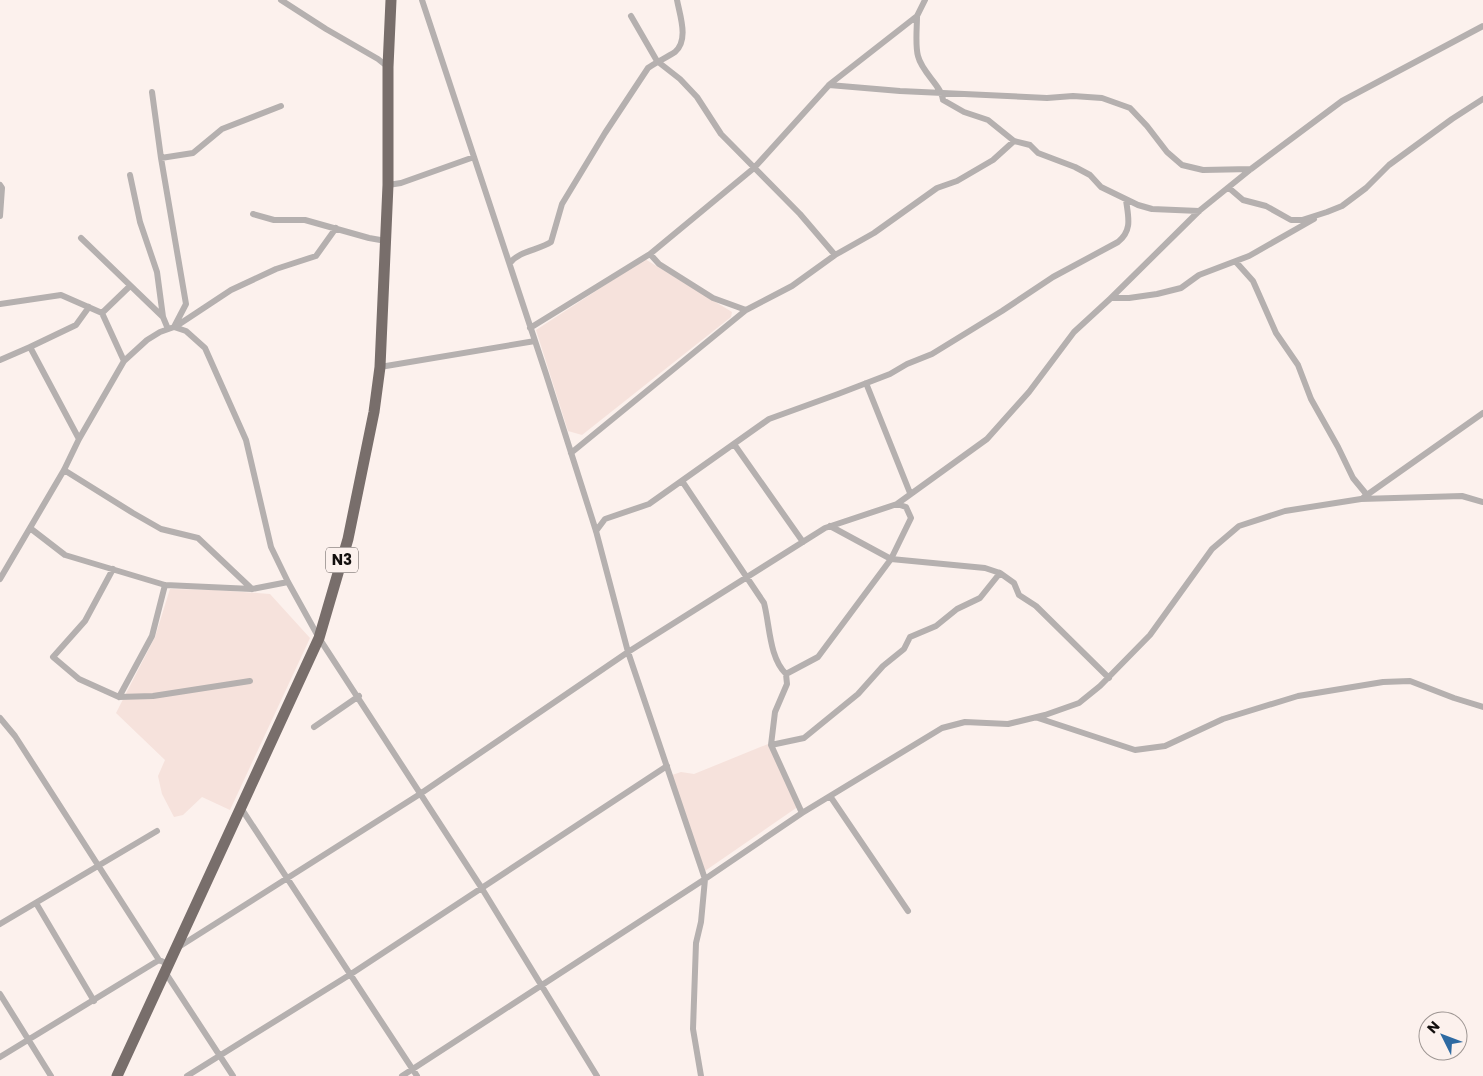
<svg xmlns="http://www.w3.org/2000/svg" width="1483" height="1076" viewBox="0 0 1483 1076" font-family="Poppins,sans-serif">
  <rect width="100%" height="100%" fill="#fcf1ed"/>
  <!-- built -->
  <path fill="#f6e2dc" d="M645,259L732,312L731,317L582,435L568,431L536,330Z
    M170,589L215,590L270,594L310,638L230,810L202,797L183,815L174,817L162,794L158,776L165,760L116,713L155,637Z
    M768,744L799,806L702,873L672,775L681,772L694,774Z"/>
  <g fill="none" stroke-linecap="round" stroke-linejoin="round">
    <!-- minor -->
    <path stroke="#b5b0af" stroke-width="6" d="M281,0L326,29L378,59L388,67
      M422,0L546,374L596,531L628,652L705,879L701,922L696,943L693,1029L701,1076
      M631,16L657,61L680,79L697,97L721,134L800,214L835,255
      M917,16C917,28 915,46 918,56C922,73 942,86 943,100L964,112L988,120L1014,141L1030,145L1038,153L1075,167L1090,175L1101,187L1138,205L1152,209L1199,211
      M829,85L900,91L1047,98L1073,96L1102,98L1130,108L1147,126L1167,152L1182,165L1203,170L1251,169
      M152,92L161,158L186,304L174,327
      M161,158L193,153L222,129L281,106
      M130,175L140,222L157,272L163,317L168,329
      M0,185L2,188L0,216
      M388,185L401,183L474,157
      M1229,188L1243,200L1266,206L1291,220H1302L1327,212L1342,206L1366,188L1389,165L1452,119L1483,99
      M253,214L274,220H305L369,238L386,241
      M81,238L163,317
      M1236,262L1253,281L1276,333L1298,365L1311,399L1338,447L1353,478L1367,495
      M510,263C519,251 539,250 551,242L562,204L605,133L648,68C656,62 666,58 675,52C689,40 680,16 677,0
      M1111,298H1129L1157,294L1181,288L1199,275L1249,256L1314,219
      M0,304L61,295L102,313L124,361
      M746,310L792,286L835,255L874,233L937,188L957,181L993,160L1014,141
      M102,313L130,286
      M175,327L231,290L276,269L316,256L336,228
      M530,328L650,254L754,168L830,84L917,16L925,0
      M30,347L76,325L89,307
      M0,360L30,347L79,439
      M380,367L535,341
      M866,383L910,493
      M734,444L803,542
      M571,453L746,310L713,298L659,264L650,254
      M64,470L133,513L161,529L198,538L252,589
      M682,481L764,603C770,626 769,657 786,674
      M1364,497L1483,413
      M830,526L891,559L985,568L1000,573L1014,583L1019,595L1036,606L1109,678
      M30,528L65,555L165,585L252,589L288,582
      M596,531L605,519L649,504L769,419L838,394L890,374L907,364L932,354L1002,311L1053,277L1118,242C1133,230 1128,216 1126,200
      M113,569L85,621L53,657L79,679L119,697L153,696L250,681
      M0,579L64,470L79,439L124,361L147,340L160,332L174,327L186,331L205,348L246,440L271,547L288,582L319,638L481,887L597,1076
      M119,697L152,636L165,585
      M0,718L15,736L159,960L168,964
      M1038,718L1135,750L1165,746L1223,719L1298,696L1383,682L1410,681L1454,698L1483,707
      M314,727L359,696
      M771,745L804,738L858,694L883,666L904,649L910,637L936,626L957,609L980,598L1000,573
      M830,796L908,911
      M241,808L417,1076
      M802,813L771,745L775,712L787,684L786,674L818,657L891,559L911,518L906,507L897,504
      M36,903L94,1001
      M0,924L157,831
      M177,948L420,794L628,652L825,528L897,504L987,439L1029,392L1074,332L1111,298L1199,211L1251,169L1342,101L1483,26
      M165,972L233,1076
      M0,994L51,1076
      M0,1057L159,960
      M187,1076L351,974L667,766
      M402,1076L705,879L802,813L942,728L965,722L1008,724L1045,715L1079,703L1100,686L1150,635L1212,549L1239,526L1285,511L1361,499L1462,496L1483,502"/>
    <!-- trunk -->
    <path stroke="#786e6b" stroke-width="11" d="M117,1076L319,638L348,539L374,412L380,367L388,185V67L391,0"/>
  </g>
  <g text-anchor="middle" stroke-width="4" stroke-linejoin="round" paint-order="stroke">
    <!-- shield labels -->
    <rect fill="#fcf1ed" stroke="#585250" stroke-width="1" x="326" y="547.5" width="32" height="25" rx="4"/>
    <g font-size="15" font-weight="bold" fill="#120e0d">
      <text x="342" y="565">N3</text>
    </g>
  </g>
  <!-- north arrow -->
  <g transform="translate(1443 1036) rotate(312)"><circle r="24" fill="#fcf1ed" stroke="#9e9693"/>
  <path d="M0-4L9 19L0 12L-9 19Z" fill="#2e6aa2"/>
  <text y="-8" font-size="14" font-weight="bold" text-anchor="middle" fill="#120e0d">N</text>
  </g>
</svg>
